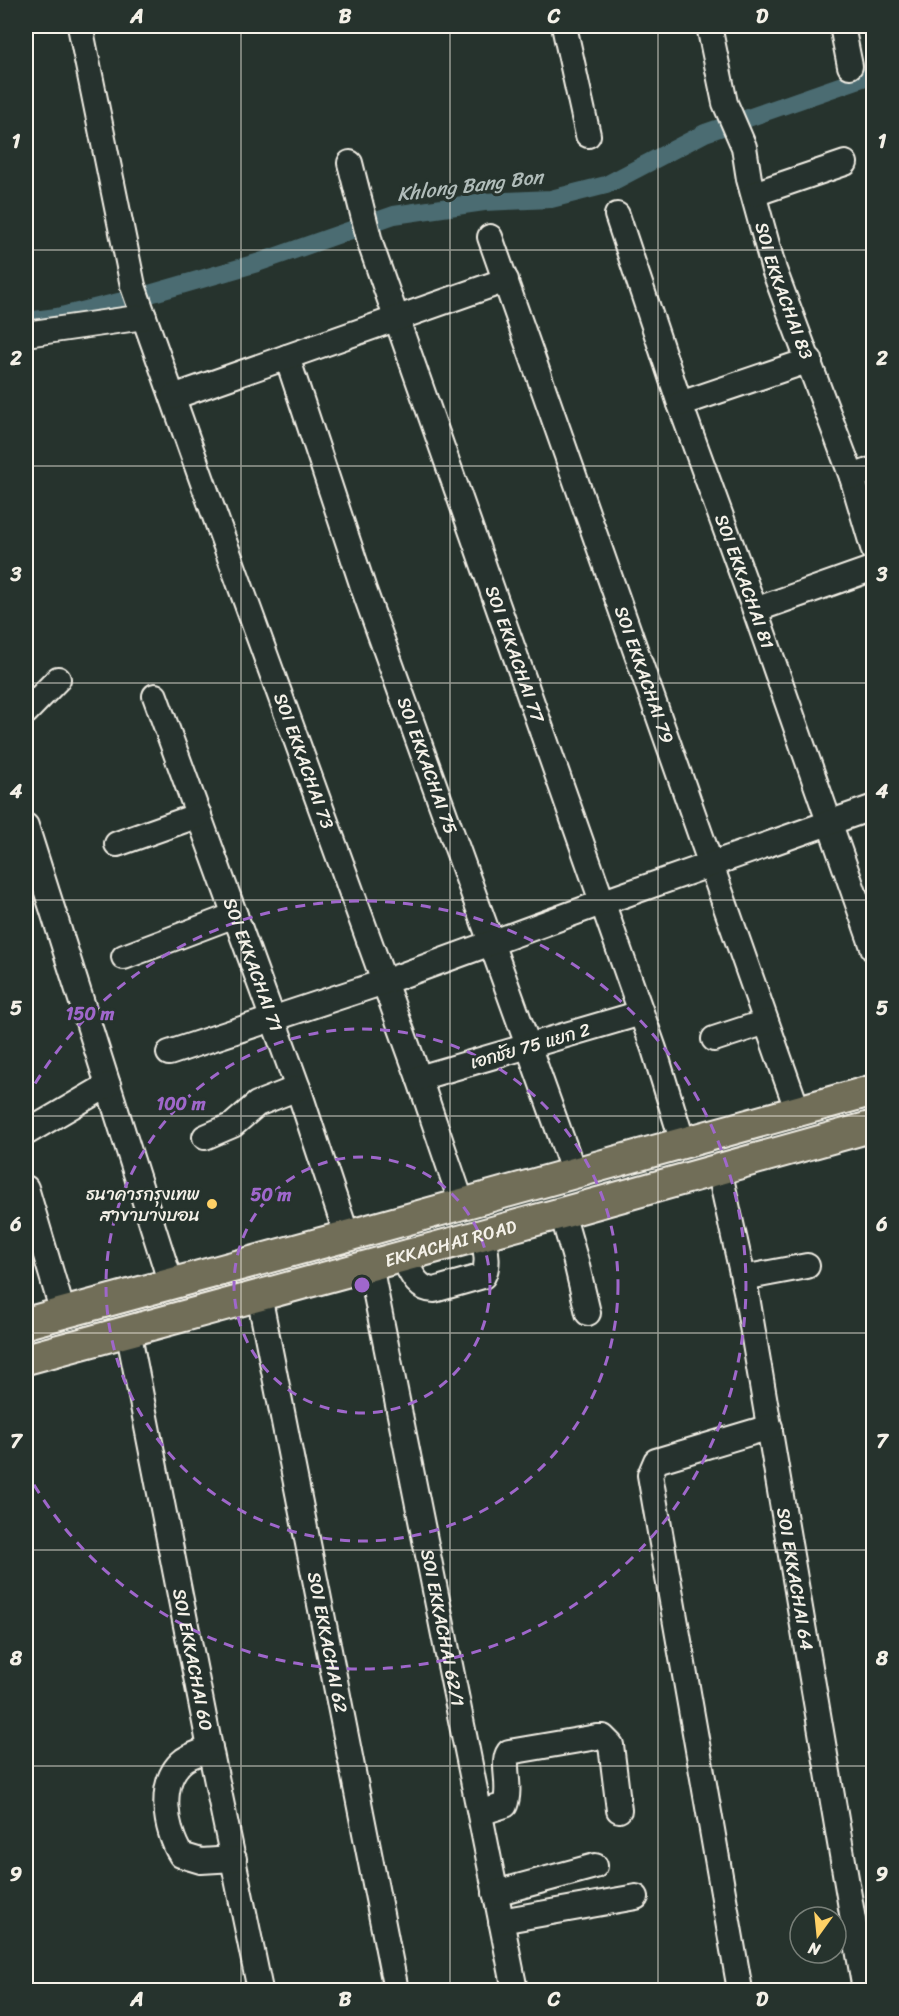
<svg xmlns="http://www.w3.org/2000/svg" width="899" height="2016" viewBox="0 0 899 2016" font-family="Sriracha,'Playpen Sans Thai',sans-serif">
  <rect width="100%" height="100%" fill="#26332d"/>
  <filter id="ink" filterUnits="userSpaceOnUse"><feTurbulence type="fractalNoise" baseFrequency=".0167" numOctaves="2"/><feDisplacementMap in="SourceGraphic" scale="12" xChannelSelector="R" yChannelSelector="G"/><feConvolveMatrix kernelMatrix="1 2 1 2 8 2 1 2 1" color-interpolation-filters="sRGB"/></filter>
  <g filter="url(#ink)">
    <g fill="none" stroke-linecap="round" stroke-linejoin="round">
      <!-- canal -->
      <path stroke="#4b6c72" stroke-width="18" d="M26,321L57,317L139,297L257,263L394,215L484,202L551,199L606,185L705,133L874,74"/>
      <!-- minor casing -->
      <g stroke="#f4f1e8" stroke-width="28">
        <g id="minor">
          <path id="s1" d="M80,26L133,286L208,497L419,1078L462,1204"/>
          <path d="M564,26L588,135"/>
          <path id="s2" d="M709,26L725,103L744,147L749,179L774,270L852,477L874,551"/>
          <path d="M842,26L850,66"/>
          <path id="s3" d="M350,163L371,246L654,1049L683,1143"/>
          <path d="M754,194L845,163"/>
          <path id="s4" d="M617,215L680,404L755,610L874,950"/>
          <path id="s5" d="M490,237L798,1112"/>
          <path d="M26,334L144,317"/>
          <path id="s6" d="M287,357L364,590L574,1173"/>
          <path d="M173,397L506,280"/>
          <path d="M680,404L810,360"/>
          <path d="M852,477L874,469"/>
          <path d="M755,610L874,568"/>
          <path id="s7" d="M155,696L298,1088L347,1236"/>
          <path d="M26,712L58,679"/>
          <path d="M26,826L171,1284"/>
          <path d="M117,844L199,815"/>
          <path d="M124,957L235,915"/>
          <path d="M714,1039L766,1022"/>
          <path d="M169,1053L384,982L601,903L874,807"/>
          <path d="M419,1078L641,1013"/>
          <path d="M26,1133L108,1085"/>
          <path d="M205,1137L233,1125L257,1104L298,1088"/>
          <path id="s8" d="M719,1169L746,1291L865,1990"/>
          <path d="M26,1188L63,1313"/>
          <path d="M562,1213L576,1262L588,1313"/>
          <path d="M402,1256C410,1270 416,1290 434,1290L483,1276C490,1263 485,1249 483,1234"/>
          <path id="s9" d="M370,1265L515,1990"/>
          <path d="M743,1278L807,1266"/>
          <path id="s10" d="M259,1295L396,1990"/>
          <path id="s11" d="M128,1330L210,1748L260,1990"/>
          <path d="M210,1748C202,1752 191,1755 184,1760C157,1781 165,1830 181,1855L201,1861L234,1859"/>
          <path d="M480,1813L505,1805C512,1786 501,1763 509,1752L597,1737H603L611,1745L619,1810"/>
          <path d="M495,1893L595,1866"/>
          <path d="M501,1921L636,1897"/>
          <path d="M740,1990L650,1475L656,1461L770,1427"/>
        </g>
      </g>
      <!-- major casing -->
      <g stroke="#f4f1e8" stroke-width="34">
        <g id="major">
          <path d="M26,1323L347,1236L874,1090"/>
          <path id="s12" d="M26,1359L562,1213L874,1126"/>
        </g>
      </g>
      <!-- minor -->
      <use href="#minor" stroke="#26332d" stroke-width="24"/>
      <!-- major -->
      <use href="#major" stroke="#716e59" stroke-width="30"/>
    </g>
  </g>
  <!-- grid -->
  <path fill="none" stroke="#f4f1e8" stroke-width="1.5" stroke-opacity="0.55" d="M241,26V1990M450,26V1990M658,26V1990M26,250H874M26,466H874M26,683H874M26,900H874M26,1116H874M26,1333H874M26,1550H874M26,1766H874"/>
  <!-- distance rings -->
  <g fill="none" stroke="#9f67cb" stroke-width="3" stroke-dasharray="10 8">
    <circle cx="362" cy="1285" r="128"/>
    <circle cx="362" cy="1285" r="256"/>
    <path d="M26 1099A384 384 0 1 1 26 1471"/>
  </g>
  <!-- markers -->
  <circle fill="#ffd166" stroke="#26332d" stroke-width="2" cx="212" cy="1204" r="6"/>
  <g text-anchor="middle" stroke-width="6" stroke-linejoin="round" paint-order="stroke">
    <!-- street labels -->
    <g font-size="18" fill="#f4f1e8" stroke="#26332d">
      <text dy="6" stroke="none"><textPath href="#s2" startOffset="276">SOI EKKACHAI 83</textPath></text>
      <text dy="6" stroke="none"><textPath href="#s4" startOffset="388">SOI EKKACHAI 81</textPath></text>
      <text dy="6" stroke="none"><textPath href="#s3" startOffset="518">SOI EKKACHAI 77</textPath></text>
      <text dy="6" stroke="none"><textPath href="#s5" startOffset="464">SOI EKKACHAI 79</textPath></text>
      <text dy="6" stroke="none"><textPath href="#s1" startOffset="770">SOI EKKACHAI 73</textPath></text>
      <text dy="6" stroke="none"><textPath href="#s6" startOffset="432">SOI EKKACHAI 75</textPath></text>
      <text dy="6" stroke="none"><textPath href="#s7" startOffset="286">SOI EKKACHAI 71</textPath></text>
      <text transform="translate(530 1046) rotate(-16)" y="6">เอกชัย 75 แยก 2</text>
      <text dy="6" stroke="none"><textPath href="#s12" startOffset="440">EKKACHAI ROAD</textPath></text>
      <text dy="6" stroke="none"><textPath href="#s8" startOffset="417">SOI EKKACHAI 64</textPath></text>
      <text dy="6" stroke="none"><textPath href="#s9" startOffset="370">SOI EKKACHAI 62/1</textPath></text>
      <text dy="6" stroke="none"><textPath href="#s10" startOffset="354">SOI EKKACHAI 62</textPath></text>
      <text dy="6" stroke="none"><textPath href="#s11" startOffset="336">SOI EKKACHAI 60</textPath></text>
    </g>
    <!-- poi labels -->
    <g font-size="18" fill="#f4f1e8" stroke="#26332d" text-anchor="end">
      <text x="200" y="1200">ธนาคารกรุงเทพ<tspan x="200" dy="21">สาขาบางบอน</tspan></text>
    </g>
    <!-- water labels -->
    <g font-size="20" font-style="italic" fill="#b0bcb9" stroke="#26332d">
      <text transform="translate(470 185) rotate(-7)" y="7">Khlong Bang Bon</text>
    </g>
  </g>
  <circle cx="362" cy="1285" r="9" fill="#9f67cb" stroke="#26332d" stroke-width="3"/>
  <g font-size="18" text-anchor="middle" font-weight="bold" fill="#9f67cb" stroke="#26332d" stroke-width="6" stroke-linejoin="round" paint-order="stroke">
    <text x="90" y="1020">150 m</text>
    <text x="181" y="1110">100 m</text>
    <text x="271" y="1201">50 m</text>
  </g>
  <!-- margin -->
  <rect width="899" height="2016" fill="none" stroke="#26332d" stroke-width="66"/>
  <!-- north arrow -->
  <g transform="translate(818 1935) rotate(195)"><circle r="28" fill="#26332d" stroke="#787f78" stroke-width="1.5"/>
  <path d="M0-4.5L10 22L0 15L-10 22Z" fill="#ffd166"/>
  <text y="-9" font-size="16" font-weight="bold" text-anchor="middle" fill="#f4f1e8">N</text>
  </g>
  <rect x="33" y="33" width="833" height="1950" fill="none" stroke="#f4f1e8" stroke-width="2"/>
  <g font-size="20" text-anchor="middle" font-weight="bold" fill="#f4f1e8">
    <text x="137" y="23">A</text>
    <text x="345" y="23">B</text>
    <text x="554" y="23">C</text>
    <text x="762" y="23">D</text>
    <text x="16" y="148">1</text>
    <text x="882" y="148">1</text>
    <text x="16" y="365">2</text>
    <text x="882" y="365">2</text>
    <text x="16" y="581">3</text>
    <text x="882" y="581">3</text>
    <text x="16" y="798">4</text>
    <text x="882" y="798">4</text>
    <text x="16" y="1015">5</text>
    <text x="882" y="1015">5</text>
    <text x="16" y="1231">6</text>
    <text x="882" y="1231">6</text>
    <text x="16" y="1448">7</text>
    <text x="882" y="1448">7</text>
    <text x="16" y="1665">8</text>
    <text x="882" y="1665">8</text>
    <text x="16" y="1881">9</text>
    <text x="882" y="1881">9</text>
    <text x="137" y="2006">A</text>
    <text x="345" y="2006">B</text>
    <text x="554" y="2006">C</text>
    <text x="762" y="2006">D</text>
  </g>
</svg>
